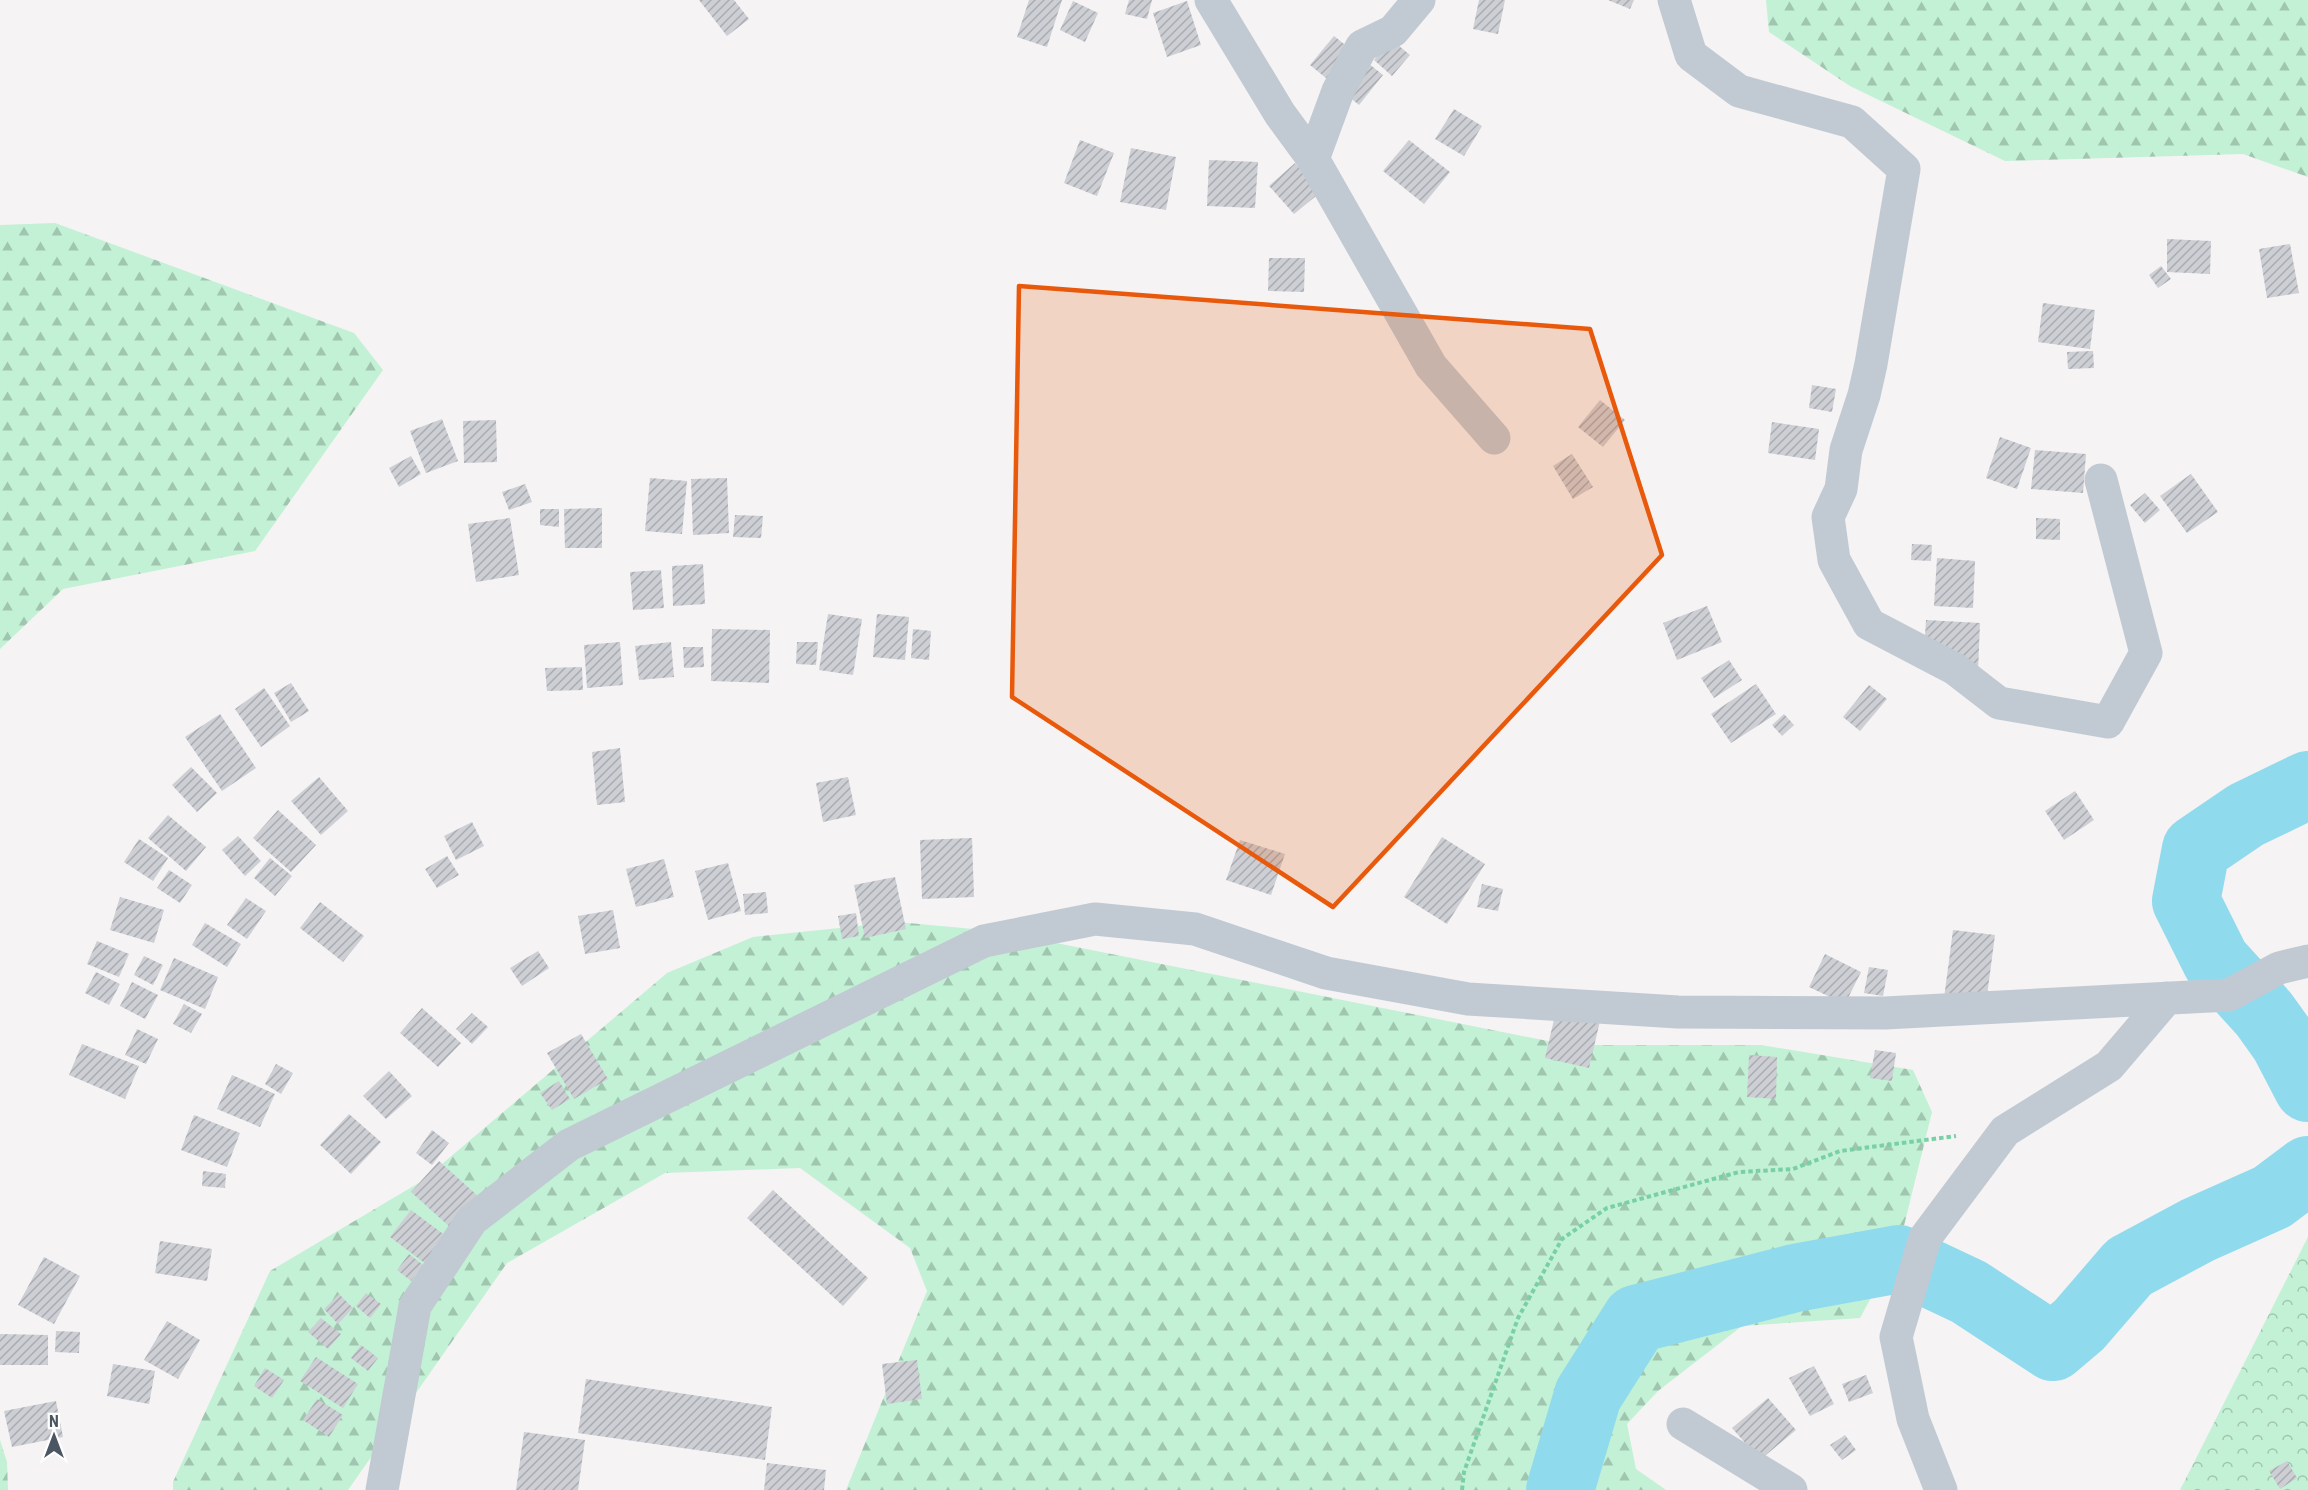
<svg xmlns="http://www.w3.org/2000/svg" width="2308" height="1490" viewBox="0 0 2308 1490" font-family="'Roboto Condensed',sans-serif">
  <defs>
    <pattern id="forest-firs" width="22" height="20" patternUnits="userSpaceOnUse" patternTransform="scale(1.5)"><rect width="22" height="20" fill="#c3f1d5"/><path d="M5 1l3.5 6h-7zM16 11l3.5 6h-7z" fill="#a0c6b0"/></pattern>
    <pattern id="park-crowns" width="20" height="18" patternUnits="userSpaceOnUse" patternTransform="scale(1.5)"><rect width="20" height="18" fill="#c3f1d5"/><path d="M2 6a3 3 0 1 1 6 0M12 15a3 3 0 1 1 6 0" fill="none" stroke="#a0c6b0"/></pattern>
    <pattern id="building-hatch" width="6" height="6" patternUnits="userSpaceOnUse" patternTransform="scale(1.5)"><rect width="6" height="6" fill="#cdcfd5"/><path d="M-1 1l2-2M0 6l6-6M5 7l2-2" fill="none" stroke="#a8abb0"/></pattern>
  </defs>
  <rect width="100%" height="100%" fill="#f5f3f3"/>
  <!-- forest -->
  <path fill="url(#forest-firs)" d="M1766,0H2308V177L2243,154L2005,161L1850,86L1769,32Z
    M55,223L354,333L383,370L255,551L63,589L0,649V225Z
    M897,922L996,931L1568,1045H1761L1913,1070L1932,1112L1899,1246L1860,1318L1742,1326L1658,1391L1627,1424L1636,1469L1666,1490H846L927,1291L910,1248L800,1168L665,1173L507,1263L348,1490H173V1482L270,1271L422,1181L667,973L753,937Z
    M0,1440L7,1462L8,1490H0Z"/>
  <!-- park -->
  <path fill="url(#park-crowns)" d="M2308,1237V1490H2180Z"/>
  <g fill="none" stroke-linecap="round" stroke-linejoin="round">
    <!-- river -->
    <path stroke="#90daee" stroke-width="68" d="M2308,785L2246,815L2196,849L2186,901L2216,961L2264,1014L2284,1042L2308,1088
      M1560,1490L1588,1395L1636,1319L1795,1278L1899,1259L1969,1292L2053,1347L2079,1325L2129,1267L2198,1230L2272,1197L2308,1170"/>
  </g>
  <!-- building -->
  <path fill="url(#building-hatch)" d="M699,0H734L749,19L727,36Z
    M1029,0H1062L1047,47L1017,37Z
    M1129,0H1152L1147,19L1125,14Z
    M1479,0H1505L1498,34L1473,29Z
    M1608,0H1634L1630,9Z
    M1073,1L1098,13L1085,42L1060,30Z
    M1187,1L1201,45L1167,57L1153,13Z
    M1334,36L1383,75L1359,105L1310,65Z
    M1392,40L1410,55L1392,76L1374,60Z
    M1454,109L1482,126L1464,156L1435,139Z
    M1080,140L1114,153L1097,196L1064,183Z
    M1409,140L1450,172L1424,204L1383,171Z
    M1131,148L1176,157L1166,210L1120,202Z
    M1209,160L1258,162L1255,208L1207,206Z
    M1295,163L1321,192L1294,214L1269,186Z
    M2167,239L2211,241L2210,274L2167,272Z
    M2290,244L2299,293L2267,298L2259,249Z
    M1269,258H1305L1304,292L1268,291Z
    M2161,266L2171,279L2158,288L2149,275Z
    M2043,303L2095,310L2090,349L2038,342Z
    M2093,351L2094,368L2068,369L2067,352Z
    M1812,385L1836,389L1832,412L1809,408Z
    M1600,400L1625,420L1603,447L1578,427Z
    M442,419L458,461L426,473L410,431Z
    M496,420L497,462L464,463L463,421Z
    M1772,422L1819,429L1815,460L1768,453Z
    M2000,437L2031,448L2017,489L1986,478Z
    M2035,450L2086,454L2083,493L2031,489Z
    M1572,454L1593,487L1573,499L1553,466Z
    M411,456L421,474L399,487L389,468Z
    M2191,474L2218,512L2187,533L2160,496Z
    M650,478L687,481L682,534L645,531Z
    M727,478L729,533L693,535L691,479Z
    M525,484L532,502L509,510L502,492Z
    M2145,493L2160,510L2145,523L2130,505Z
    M602,508V548H565L564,509Z
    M540,509H559V527L540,525Z
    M735,515L763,516L761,538L733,537Z
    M510,518L519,575L476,582L468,524Z
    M2036,518L2060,519V540L2036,539Z
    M1912,544L1932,545L1931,561L1911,560Z
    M1937,558L1975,561L1973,608L1934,606Z
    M703,564L705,604L673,606L672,566Z
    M661,570L664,608L633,610L630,572Z
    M1707,606L1722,642L1677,660L1663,623Z
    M828,614L862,619L853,675L819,670Z
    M877,614L909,617L905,660L873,657Z
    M1926,620L1980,623L1978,672L1923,668Z
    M712,629L770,630L769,683L711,681Z
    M913,629L931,631L929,660L911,658Z
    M620,642L623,685L587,688L584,645Z
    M671,642L674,677L639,680L635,646Z
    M797,642H818L816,665L796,664Z
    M683,647H703L704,667L684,668Z
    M1729,660L1742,680L1714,698L1701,678Z
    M582,667L583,690L547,691L545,668Z
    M291,683L309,711L291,722L274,693Z
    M1756,684L1776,714L1731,743L1711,714Z
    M1869,685L1887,699L1860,731L1843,717Z
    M264,688L290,726L261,747L235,709Z
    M220,714L256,768L222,791L185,737Z
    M1784,714L1794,725L1782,736L1772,725Z
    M620,748L625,802L597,805L592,752Z
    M191,767L217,793L197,812L172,785Z
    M319,777L348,811L321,835L291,801Z
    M848,777L856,815L823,822L816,783Z
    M2075,791L2094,820L2064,840L2045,811Z
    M278,810L316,845L291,872L253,838Z
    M168,815L206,847L186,871L148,838Z
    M472,822L484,846L456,860L444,836Z
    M238,836L261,861L245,876L222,850Z
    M1442,837L1485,864L1447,924L1404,897Z
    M972,838L974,897L922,899L920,840Z
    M139,839L168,858L153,881L124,862Z
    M1240,840L1285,854L1271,895L1226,880Z
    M447,856L459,875L437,888L425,869Z
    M270,858L292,876L275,896L254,878Z
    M664,859L674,897L636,907L626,869Z
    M728,863L741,911L708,920L695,871Z
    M169,870L192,885L180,903L157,888Z
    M895,877L906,929L865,938L854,885Z
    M1482,884L1503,889L1498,911L1477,907Z
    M766,892L768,913L745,915L743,894Z
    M120,897L164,910L154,943L110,930Z
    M246,898L266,911L247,939L227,925Z
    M320,902L364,936L343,962L300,928Z
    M613,910L620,948L585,954L578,916Z
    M856,913L859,936L842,939L838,916Z
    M205,923L241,944L227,967L192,945Z
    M1953,930L1995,935L1985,1011L1943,1006Z
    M97,941L129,954L119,977L87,964Z
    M538,951L549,968L522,986L510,968Z
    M1825,954L1861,972L1845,1004L1809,987Z
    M144,956L163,965L153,985L134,975Z
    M174,958L218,977L205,1009L160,990Z
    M1869,967L1888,970L1883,996L1864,993Z
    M96,972L120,984L109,1005L85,993Z
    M132,982L158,995L145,1019L120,1006Z
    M184,1004L202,1014L191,1033L173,1024Z
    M422,1008L461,1043L438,1067L400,1033Z
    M1556,1011L1600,1021L1589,1068L1545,1058Z
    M472,1013L488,1027L472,1044L456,1029Z
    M137,1029L158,1039L146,1064L125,1055Z
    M581,1034L608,1079L574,1099L547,1053Z
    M82,1044L139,1066L125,1099L69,1075Z
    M1875,1050L1896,1053L1892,1081L1870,1078Z
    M1749,1055L1777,1057L1776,1099L1747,1097Z
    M276,1064L293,1073L281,1094L265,1084Z
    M389,1071L412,1096L386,1119L363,1096Z
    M232,1075L275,1094L260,1127L217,1109Z
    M559,1081L570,1099L552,1110L540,1093Z
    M349,1114L381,1142L351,1174L320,1145Z
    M194,1115L240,1133L227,1167L181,1150Z
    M432,1130L449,1143L432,1165L416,1153Z
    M439,1161L479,1197L451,1228L411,1192Z
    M203,1171L226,1174L225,1188L202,1186Z
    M773,1190L868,1278L843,1306L747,1218Z
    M411,1210L446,1236L426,1264L390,1237Z
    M160,1241L212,1249L207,1281L155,1273Z
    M409,1254L423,1265L411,1281L397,1270Z
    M44,1257L80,1276L54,1324L18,1305Z
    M366,1293L381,1304L370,1318L356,1306Z
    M339,1294L353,1308L338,1324L324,1309Z
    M321,1318L341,1334L328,1349L308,1332Z
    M167,1321L200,1340L178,1379L144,1360Z
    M56,1331L80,1332L79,1353L55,1352Z
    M0,1334L48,1335V1365H0Z
    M361,1345L378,1358L368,1371L351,1358Z
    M316,1357L358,1384L343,1408L300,1381Z
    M917,1360L922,1399L887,1404L882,1364Z
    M113,1364L155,1371L149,1404L107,1396Z
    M1814,1366L1834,1404L1810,1416L1789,1378Z
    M265,1368L284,1380L272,1398L254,1386Z
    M1866,1375L1873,1393L1849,1402L1842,1384Z
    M586,1379L772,1407L765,1460L578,1433Z
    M1768,1398L1796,1430L1760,1460L1732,1428Z
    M317,1399L343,1415L329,1437L303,1420Z
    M56,1401L63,1437L12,1447L4,1411Z
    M524,1432L585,1440L578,1490H516Z
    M1845,1435L1856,1450L1842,1460L1830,1445Z
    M2287,1461L2297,1478L2280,1489L2269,1471Z
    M767,1463L826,1470L824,1490H764Z"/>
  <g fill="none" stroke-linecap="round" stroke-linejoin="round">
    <!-- path -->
    <path stroke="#7ad0a6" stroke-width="4" stroke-dasharray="4.5 3" stroke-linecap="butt" d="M1462,1490L1464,1472L1518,1318L1562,1239L1607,1208L1739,1172L1793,1169L1840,1151L1956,1136"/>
    <!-- minor -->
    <path stroke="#c1cad2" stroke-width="33" d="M1211,0L1280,114L1313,159L1431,366L1494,438
      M1674,0L1691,55L1739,91L1852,122L1904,169L1871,364L1864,395L1846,450L1841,489L1828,517L1834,560L1869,624L1955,669L1999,703L2108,722L2146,653L2101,480
      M1313,159L1338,91L1362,46L1393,31L1419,0
      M1683,1424L1791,1490
      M382,1490L415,1306L472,1220L569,1145L984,941L1095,919L1195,929L1326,973L1468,999L1678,1012L1885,1013L2229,995L2279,968L2308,961
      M1941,1490L1913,1419L1896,1337L1925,1238L2005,1131L2109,1066L2167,998"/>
  </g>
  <!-- marked area -->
  <path fill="#e8590c" fill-opacity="0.2" stroke="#e8590c" stroke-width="4.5" stroke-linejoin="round" d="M1019,286L1590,329L1662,555L1333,907L1012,697Z"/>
  <!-- north arrow -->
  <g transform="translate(54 1436)" stroke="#ffffff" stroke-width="4.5" paint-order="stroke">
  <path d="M0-4.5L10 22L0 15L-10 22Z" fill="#4a5661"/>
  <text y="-9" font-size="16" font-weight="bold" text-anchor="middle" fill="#4a5661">N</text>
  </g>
</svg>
